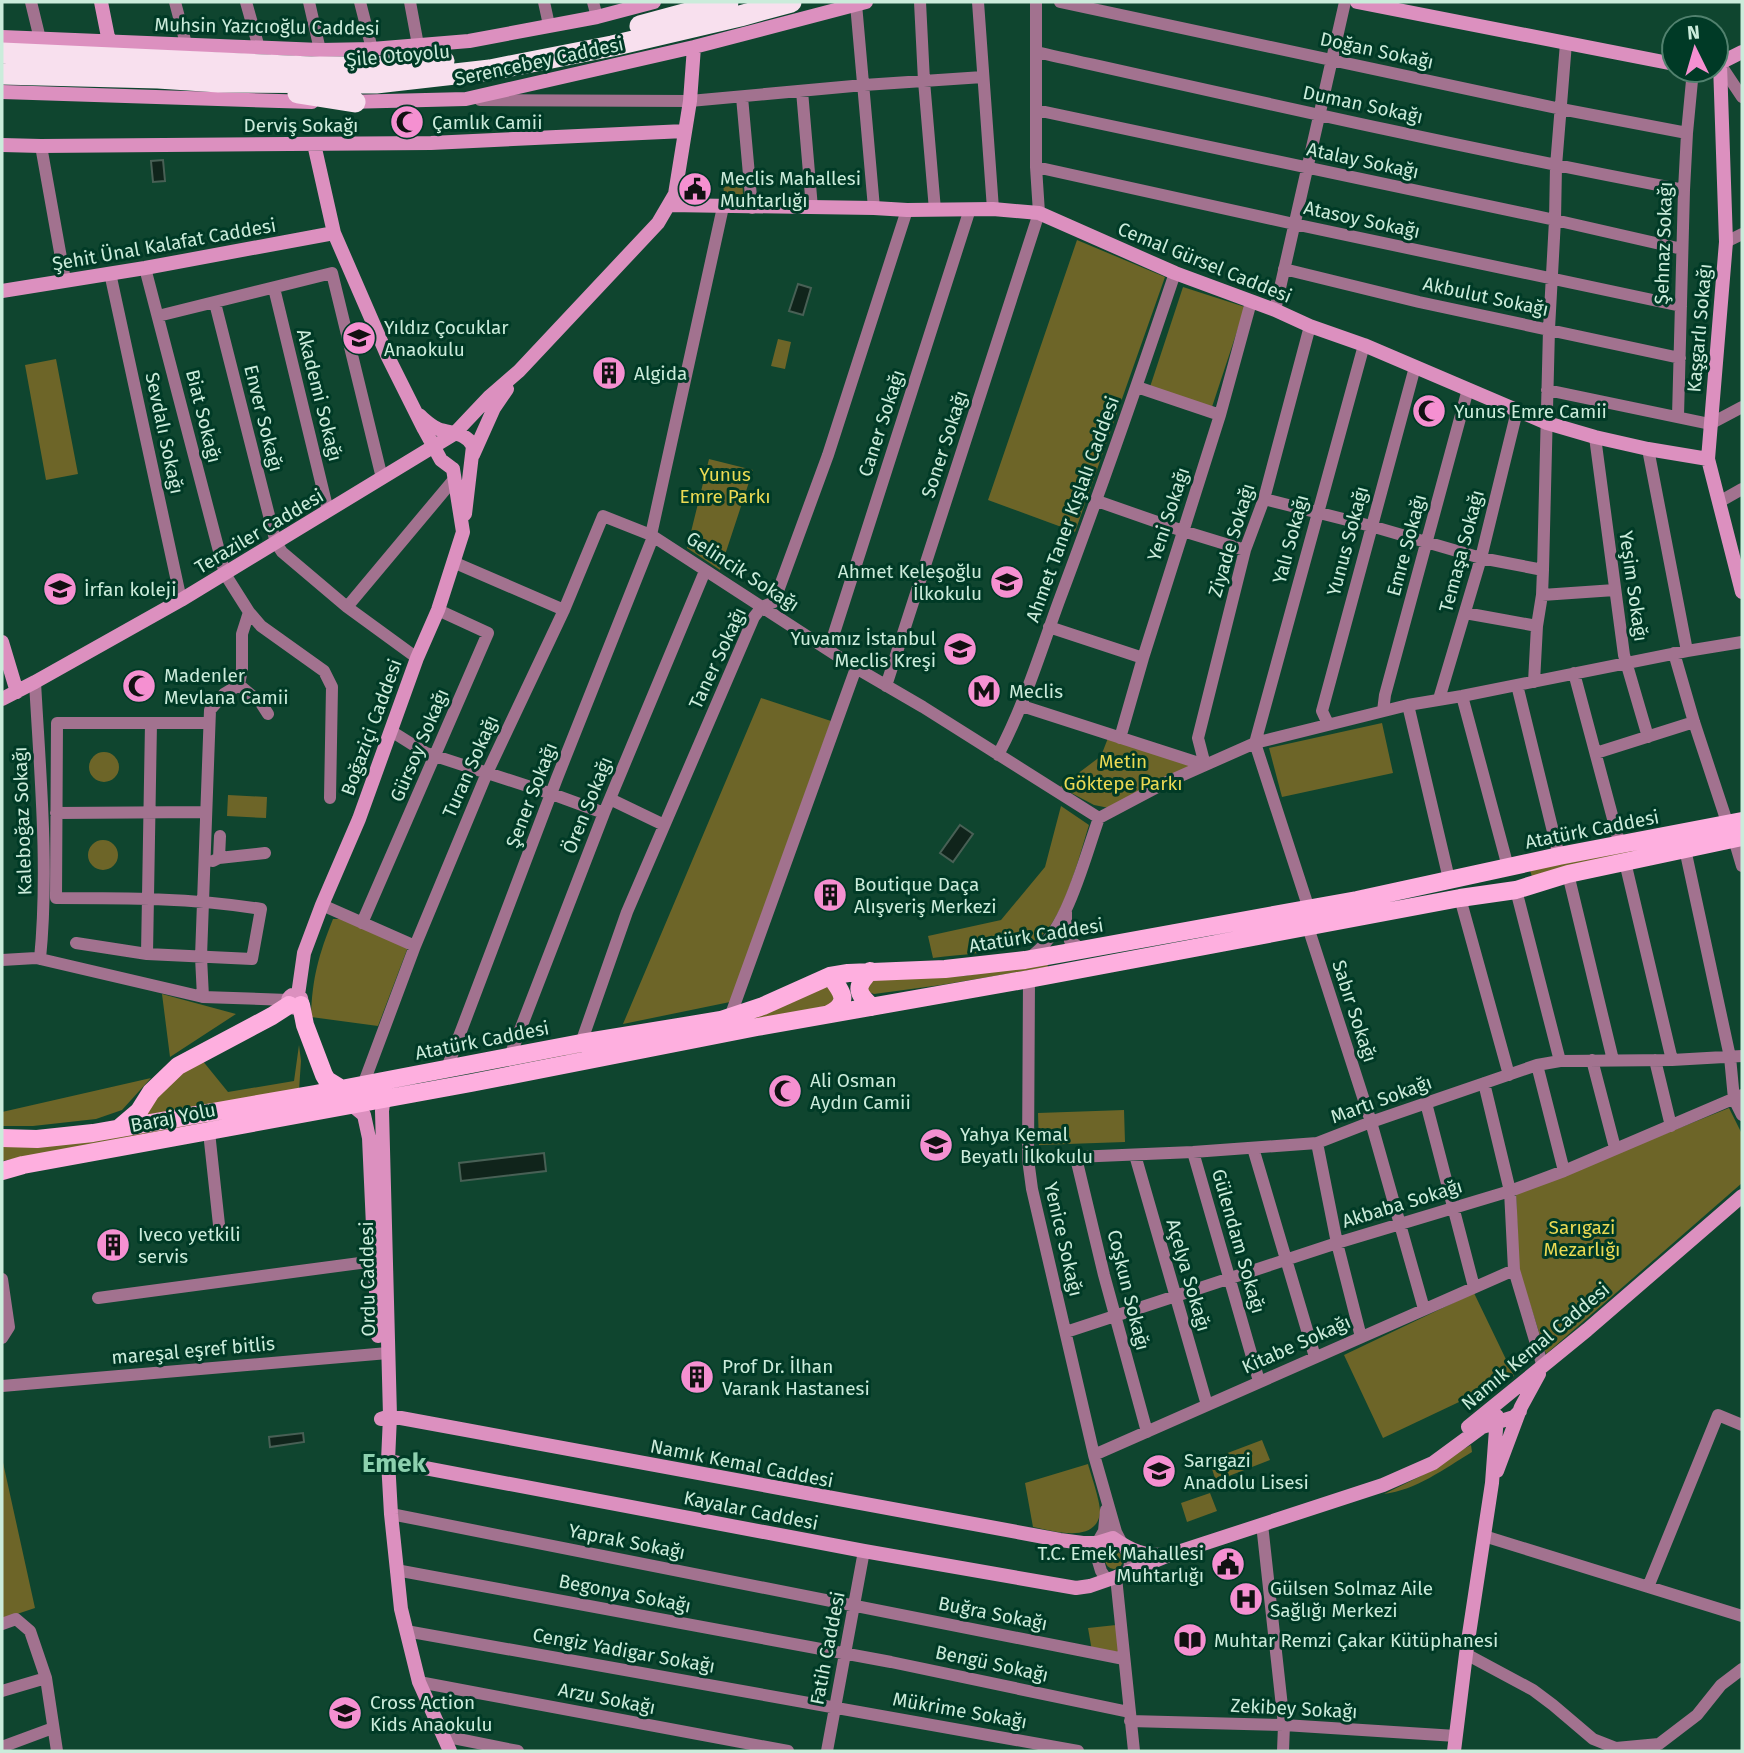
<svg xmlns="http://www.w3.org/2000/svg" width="1744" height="1753" viewBox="0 0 1744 1753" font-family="'Fira Sans',sans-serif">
  <rect width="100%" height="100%" fill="#0f452f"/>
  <!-- green -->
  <path fill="#6d6528" d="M742,176L743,195L724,196L723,177Z
    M1077,240L1165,277L1075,532L988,500Z
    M1183,287L1245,307L1211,410L1149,390Z
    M778,339L791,342L785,369L771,366Z
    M56,359L78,474L46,480L25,365Z
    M709,459L753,470L720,570L687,548Z
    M761,698L831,721L730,1002L623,1024Z
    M1382,723L1393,773L1282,797L1269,748Z
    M1108,738L1197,764L1109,808L1094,805L1060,787L1101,756Z
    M89 767a15 15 0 1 1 30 0a15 15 0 1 1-30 0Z
    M228,795L267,797L266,818L227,816Z
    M1061,806L1089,825C1079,856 1065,917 1039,938C1022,951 956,955 933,958L928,936L1001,920L1045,867Z
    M1742,826L1532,877L1530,870Z
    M88 855a15 15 0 1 1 30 0a15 15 0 1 1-30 0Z
    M333,919H343L408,947L378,1026L311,1017C312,978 319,954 333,919Z
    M1047,962L1048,967L941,985L874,994L866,991L871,979L964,976Z
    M826,987L836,991L832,1005L2,1161V1143L545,1054Z
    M162,994L236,1014L170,1057Z
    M299,1045L301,1061L299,1090L145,1115L168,1081L202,1060L228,1092L294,1081Z
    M151,1078L122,1110L96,1119L33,1126H2V1112Z
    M1729,1108L1742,1134V1183L1546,1354L1519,1270L1516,1194Z
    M1124,1110L1125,1142L1039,1145L1038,1113Z
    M1474,1293L1514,1376L1383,1438L1344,1355Z
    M1262,1440L1270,1460L1216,1481L1209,1460Z
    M1471,1445L1472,1452C1444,1469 1416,1490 1384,1494L1421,1476L1452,1455Z
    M2,1458L35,1608L2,1619Z
    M1088,1464C1091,1475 1101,1503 1100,1513C1096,1544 1053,1531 1033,1527L1025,1483Z
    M1210,1493L1217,1511L1187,1522L1181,1503Z
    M1105 1560a9 9 0 1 1 18 0a9 9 0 1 1-18 0Z
    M1116,1625L1119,1652L1092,1651L1088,1628Z"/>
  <!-- water -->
  <path fill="#10241b" stroke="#486055" stroke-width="2" d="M163,160L165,181L153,182L151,161Z
    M798,284L811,288L803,315L789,311Z
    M960,825L973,834L953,862L940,853Z
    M544,1153L546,1171L461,1181L459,1163Z
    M303,1433L304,1442L270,1447L269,1437Z"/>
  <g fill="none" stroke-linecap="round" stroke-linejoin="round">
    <!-- street -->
    <path stroke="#a2728f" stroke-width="12" d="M31,2L40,39
      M175,2L186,44
      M246,2L259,48
      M309,2L320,50
      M360,2L372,49
      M410,2L418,45
      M544,2L549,25
      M593,2L597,17
      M920,2L924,81L935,210
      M978,2L993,209
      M1060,2L1561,109L1687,133
      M856,4L874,208
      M1036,52C1251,100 1467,149 1684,190
      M1720,64L1742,97
      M802,91L812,208
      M742,97L752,208
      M480,100L690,101L864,85L983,77
      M1036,110L1555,220L1682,249
      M41,146L65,280
      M1036,167L1294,224L1681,306
      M1726,242L1742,234
      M145,268L225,574L249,612L261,626L324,671L332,687L330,798
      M1284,269L1419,302L1680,358
      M110,273L181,600
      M274,288L328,511
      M215,303L276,543L282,552L347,607L417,658
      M1275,310L1345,2
      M158,316L332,273L382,478
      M1137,387L1220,415
      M1547,390L1710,424L1742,407
      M1678,416L1684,190L1687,133L1693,70
      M1595,437L1624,655L1648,737
      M1648,449L1687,651
      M1264,499L1371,526L1481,558L1543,570
      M1097,501L1183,531L1245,550
      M1719,502L1742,489
      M651,535L723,207
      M453,562L564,610
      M1542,595L1615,590
      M347,607L455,478
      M1465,613L1537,626
      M1049,627L1143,658
      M829,649L970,209
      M1674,653L1694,722L1728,825
      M1574,673L1620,845
      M35,682C40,773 49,868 40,959
      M1534,682L1537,626L1542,595L1543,570L1549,329L1555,220L1556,166L1566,43
      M239,685L261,703L268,714
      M1517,685L1559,856
      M886,686L1039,213L1036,167V2
      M1462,696L1508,867
      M1439,699L1481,558L1517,411
      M1408,705L1449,879
      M1022,706L1205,765
      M1383,711L1385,695L1468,389
      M1328,724L1322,711L1415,367
      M391,731L426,753L552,794L604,813
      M1120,738L1143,658L1220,415L1251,302
      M1255,743L1364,345
      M1255,743L1309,909
      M1596,753L1694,722
      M998,755C1024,706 1040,653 1059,601C1100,492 1138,383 1175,273
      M1205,765L1198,738L1245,550L1264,499L1310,326
      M610,799L664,825
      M56,813L206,812
      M1734,839L1742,866
      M1685,849L1730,1057L1734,1099L1742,1115
      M219,858L265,853
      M213,861L219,858L220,836
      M1625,862L1672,1060
      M1568,874L1613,1060
      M1516,890L1560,1061
      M1460,898L1509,1075
      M322,905L415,946
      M1066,912V923L1070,941L1077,946L1088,949
      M362,923L488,633L438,610
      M1308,927L1371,1122L1424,1309
      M76,943L147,954L252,959L261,909C193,898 124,898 56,898L57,723H209
      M147,954L151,723
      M1030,957C1067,933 1084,859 1099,818L1167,782L1255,743L1408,705L1462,696L1687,651L1742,642
      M2,960L36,958L203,997L288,1000
      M1029,979L1028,1159L1032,1189L1094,1455L1116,1532L1128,1555L1130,1562L1129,1571
      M203,997L201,957L210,710L224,694L239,685L242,669V634L249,612
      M730,1017L856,668
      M581,1043L627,912L754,617L762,607L774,602L828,455L907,210
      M510,1056L604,813L705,571
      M1592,1060L1615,1148
      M1655,1060L1671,1126
      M1537,1065L1564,1171
      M447,1068L557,778L653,537
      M1484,1083L1510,1191L1514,1270L1543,1367
      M363,1085L415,946L487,773L564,610L603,516L651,535L856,668L923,707L1099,818
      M1426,1103L1474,1287
      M209,1132L220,1234
      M1317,1143L1337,1243L1361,1337
      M1253,1148L1315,1357
      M1193,1152L1259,1381
      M1135,1155L1207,1405
      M1076,1158L1104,1275L1147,1432
      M1028,1159L1193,1152L1317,1143L1371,1122L1537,1065L1560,1061L1672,1060L1742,1056
      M2,1279L9,1327L2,1338
      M98,1298L375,1261
      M1066,1332L1337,1243L1510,1191L1564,1171L1742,1095
      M2,1386L388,1353
      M1094,1455L1514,1270
      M1106,1510L1104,1531L1097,1543L1098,1561L1101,1571L1107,1580
      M391,1514L1124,1659
      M1262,1524L1284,1725L1283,1751
      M1484,1536L1742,1616
      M396,1570L891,1662L1129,1712
      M1116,1577L1134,1751
      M1648,1587L1718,1415L1742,1425
      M2,1624L16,1619L30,1631L46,1678L57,1751
      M406,1631L1078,1751
      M1466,1654L1533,1690L1553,1705L1593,1739L1616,1748L1659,1744L1697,1715L1721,1685L1742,1669
      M419,1682L788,1751
      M2,1691L46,1678
      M1130,1721L1284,1725L1456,1736
      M443,1736L518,1751
      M2,1747L53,1728
      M827,1751L864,1551"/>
    <!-- secondary -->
    <path stroke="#dc90bf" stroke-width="14" d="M101,2L109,42
      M1357,2L1674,64
      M2,37L320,50L372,49L469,41L597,17L654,2
      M1720,64L1726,242L1708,459L1742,592
      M1716,65L1742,52
      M2,92L312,102
      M346,102L466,99L694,47L866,2
      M314,144L334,233L387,355L424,429L441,460L453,469
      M2,145L41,146L431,143L685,131
      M669,205L874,208L907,210L993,209L1039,213L1175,273L1275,310L1310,326L1364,345L1547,423L1595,437L1648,449L1708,459
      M2,291L145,268L334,233
      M419,415C425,420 431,426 438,429C451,434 466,432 473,446L465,514
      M473,455L494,408L507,389
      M2,642L17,692
      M2,699L35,682L181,600L454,434L489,397L519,371L658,223L675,194L690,101L694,47
      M298,995H292C287,998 287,1003 291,1007L297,1008L302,1003L301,998L298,995L304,953L322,905L359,819L417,658L438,610L463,532L453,469
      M388,1098L383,1104L382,1111L390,1416L388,1461L391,1514L401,1609L419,1682L450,1751
      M352,1105L364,1115L369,1138L378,1336
      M381,1419L390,1416L1060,1540L1083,1543H1097L1113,1538C1132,1551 1142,1555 1164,1555
      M1468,1427L1587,1330L1742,1196
      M388,1461L864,1551L1076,1588L1090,1586L1116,1577L1169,1555L1383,1485L1433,1463L1482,1427L1514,1417L1520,1411
      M1497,1471L1521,1407L1539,1374
      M1454,1751L1466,1654L1492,1483L1497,1416"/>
    <!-- primary -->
    <path stroke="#feafdf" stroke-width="18" d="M870,971C856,987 855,991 872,1007
      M301,1005L305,1025L324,1075L327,1080L340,1088
      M829,1014C851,1002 842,992 830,976
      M119,1128L139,1111L151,1092L178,1066L272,1016L289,1005
      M2,1138L37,1139L93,1133L315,1094L581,1043L721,1020L763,1006L830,976L848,973L945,969L1025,960L1059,954L1357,900L1559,856L1742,821
      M2,1171L23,1165L471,1083L757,1027L1029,979L1460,898L1516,890L1568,874L1742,837"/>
    <!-- highway -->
    <path stroke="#f8e0ee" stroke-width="21" d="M640,26L728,2
      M2,53L311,67H376L444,61
      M2,74L158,78L219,82L376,83L490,70L612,46L740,16L791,2
      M298,93L355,102"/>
  </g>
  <!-- icons -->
  <defs>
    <g id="mosque-disc" transform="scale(1.75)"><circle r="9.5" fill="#f590d1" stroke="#003a26"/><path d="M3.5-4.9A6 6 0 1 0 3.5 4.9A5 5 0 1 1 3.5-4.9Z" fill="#111"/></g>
    <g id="civic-disc" transform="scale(1.75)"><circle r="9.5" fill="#f590d1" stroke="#003a26"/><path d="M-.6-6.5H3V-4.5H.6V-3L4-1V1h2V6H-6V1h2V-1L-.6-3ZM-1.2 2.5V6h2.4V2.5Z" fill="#111"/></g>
    <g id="school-disc" transform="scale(1.75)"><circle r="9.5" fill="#f590d1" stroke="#003a26"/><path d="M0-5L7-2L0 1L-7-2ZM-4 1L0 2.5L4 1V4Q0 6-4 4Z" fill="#111"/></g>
    <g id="building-disc" transform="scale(1.75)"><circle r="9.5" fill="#f590d1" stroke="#003a26"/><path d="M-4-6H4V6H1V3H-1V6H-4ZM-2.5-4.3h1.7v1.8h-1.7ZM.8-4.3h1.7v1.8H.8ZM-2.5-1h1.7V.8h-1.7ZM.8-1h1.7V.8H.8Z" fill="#111"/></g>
    <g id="metro-disc" transform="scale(1.75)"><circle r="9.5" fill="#f590d1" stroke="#003a26"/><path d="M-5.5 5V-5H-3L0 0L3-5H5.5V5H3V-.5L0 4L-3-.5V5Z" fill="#111"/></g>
    <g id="hospital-disc" transform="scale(1.75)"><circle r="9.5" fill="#f590d1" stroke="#003a26"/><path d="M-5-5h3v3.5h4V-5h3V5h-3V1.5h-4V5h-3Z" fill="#111"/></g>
    <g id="library-disc" transform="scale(1.75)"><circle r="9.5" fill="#f590d1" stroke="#003a26"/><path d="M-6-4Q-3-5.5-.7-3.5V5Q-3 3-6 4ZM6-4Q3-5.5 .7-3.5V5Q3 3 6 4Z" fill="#111"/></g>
  </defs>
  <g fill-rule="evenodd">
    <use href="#mosque-disc" x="407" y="122"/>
    <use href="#civic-disc" x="695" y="189"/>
    <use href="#school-disc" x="359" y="338"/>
    <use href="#building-disc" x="609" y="373"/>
    <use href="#mosque-disc" x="1429" y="411"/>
    <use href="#school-disc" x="1007" y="582"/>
    <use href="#school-disc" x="60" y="589"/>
    <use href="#school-disc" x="960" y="649"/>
    <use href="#mosque-disc" x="139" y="686"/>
    <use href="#metro-disc" x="984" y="691"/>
    <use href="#building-disc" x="830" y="895"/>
    <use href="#mosque-disc" x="785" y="1091"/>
    <use href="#school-disc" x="936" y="1145"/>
    <use href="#building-disc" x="113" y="1245"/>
    <use href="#building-disc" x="697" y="1377"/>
    <use href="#school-disc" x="1159" y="1471"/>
    <use href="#civic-disc" x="1228" y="1564"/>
    <use href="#hospital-disc" x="1246" y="1599"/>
    <use href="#library-disc" x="1190" y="1640"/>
    <use href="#school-disc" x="345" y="1713"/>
  </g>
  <g text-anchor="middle" stroke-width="6" stroke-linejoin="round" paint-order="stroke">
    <!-- street labels -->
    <g font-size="19" fill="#cbecdb" stroke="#003a26">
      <text transform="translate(267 26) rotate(1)" y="7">Muhsin Yazıcıoğlu Caddesi</text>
      <text transform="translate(1377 50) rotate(12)" y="7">Doğan Sokağı</text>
      <text transform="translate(398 55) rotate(-5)" y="7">Şile Otoyolu</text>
      <text transform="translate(539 61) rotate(-12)" y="7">Serencebey Caddesi</text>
      <text transform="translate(1363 104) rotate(12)" y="7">Duman Sokağı</text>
      <text x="301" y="132">Derviş Sokağı</text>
      <text transform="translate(1363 160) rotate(12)" y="7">Atalay Sokağı</text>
      <text transform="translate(1362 219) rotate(12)" y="7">Atasoy Sokağı</text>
      <text transform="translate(1663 243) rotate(-88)" y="7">Şehnaz Sokağı</text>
      <text transform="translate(164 244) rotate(-10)" y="7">Şehit Ünal Kalafat Caddesi</text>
      <text transform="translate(1205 262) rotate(22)" y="7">Cemal Gürsel Caddesi</text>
      <text transform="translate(1486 296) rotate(12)" y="7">Akbulut Sokağı</text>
      <text transform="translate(1699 328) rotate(-85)" y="7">Kaşgarlı Sokağı</text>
      <text transform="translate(320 395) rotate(76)" y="7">Akademi Sokağı</text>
      <text transform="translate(204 416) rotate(76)" y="7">Biat Sokağı</text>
      <text transform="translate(264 418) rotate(76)" y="7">Enver Sokağı</text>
      <text transform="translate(881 423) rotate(-72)" y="7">Caner Sokağı</text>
      <text transform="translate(165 433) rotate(78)" y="7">Sevdalı Sokağı</text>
      <text transform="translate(944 444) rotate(-72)" y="7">Soner Sokağı</text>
      <text transform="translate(1072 509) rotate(-70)" y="7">Ahmet Taner Kışlalı Caddesi</text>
      <text transform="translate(1168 514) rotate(-72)" y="7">Yeni Sokağı</text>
      <text transform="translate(259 531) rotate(-31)" y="7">Teraziler Caddesi</text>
      <text transform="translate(1290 539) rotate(-75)" y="7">Yalı Sokağı</text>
      <text transform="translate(1231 540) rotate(-73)" y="7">Ziyade Sokağı</text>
      <text transform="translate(1347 541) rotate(-75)" y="7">Yunus Sokağı</text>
      <text transform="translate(1406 545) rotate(-75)" y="7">Emre Sokağı</text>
      <text transform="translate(1461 551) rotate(-75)" y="7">Temaşa Sokağı</text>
      <text transform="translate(743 571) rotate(33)" y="7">Gelincik Sokağı</text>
      <text transform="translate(1634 586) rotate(82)" y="7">Yeşim Sokağı</text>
      <text transform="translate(717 658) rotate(-65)" y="7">Taner Sokağı</text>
      <text transform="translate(371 727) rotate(-70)" y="7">Boğaziçi Caddesi</text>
      <text transform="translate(419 745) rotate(-67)" y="7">Gürsoy Sokağı</text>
      <text transform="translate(470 766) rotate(-66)" y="7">Turan Sokağı</text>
      <text transform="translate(531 795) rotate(-69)" y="7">Şener Sokağı</text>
      <text transform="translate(587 805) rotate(-68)" y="7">Ören Sokağı</text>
      <text transform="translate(22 821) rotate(-92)" y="7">Kaleboğaz Sokağı</text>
      <text transform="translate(1592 829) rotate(-11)" y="7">Atatürk Caddesi</text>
      <text transform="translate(1036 935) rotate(-9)" y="7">Atatürk Caddesi</text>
      <text transform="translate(1355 1011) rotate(72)" y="7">Sabır Sokağı</text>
      <text transform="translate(482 1040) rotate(-11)" y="7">Atatürk Caddesi</text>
      <text transform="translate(1381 1099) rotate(-20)" y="7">Martı Sokağı</text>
      <text transform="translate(173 1117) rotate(-11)" y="7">Baraj Yolu</text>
      <text transform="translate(1402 1203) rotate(-17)" y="7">Akbaba Sokağı</text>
      <text transform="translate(1064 1239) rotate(77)" y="7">Yenice Sokağı</text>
      <text transform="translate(1239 1241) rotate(74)" y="7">Gülendam Sokağı</text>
      <text transform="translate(1189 1275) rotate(74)" y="7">Açelya Sokağı</text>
      <text transform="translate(367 1279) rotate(-91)" y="7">Ordu Caddesi</text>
      <text transform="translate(1129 1290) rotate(76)" y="7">Coşkun Sokağı</text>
      <text transform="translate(1296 1344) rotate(-24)" y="7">Kitabe Sokağı</text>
      <text transform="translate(1535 1346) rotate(-40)" y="7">Namık Kemal Caddesi</text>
      <text transform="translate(193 1350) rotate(-5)" y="7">mareşal eşref bitlis</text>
      <text transform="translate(742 1463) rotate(11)" y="7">Namık Kemal Caddesi</text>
      <text transform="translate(751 1510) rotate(11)" y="7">Kayalar Caddesi</text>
      <text transform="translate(627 1541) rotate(11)" y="7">Yaprak Sokağı</text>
      <text transform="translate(625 1593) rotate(11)" y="7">Begonya Sokağı</text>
      <text transform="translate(993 1613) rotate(11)" y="7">Buğra Sokağı</text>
      <text transform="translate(827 1648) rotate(-79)" y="7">Fatih Caddesi</text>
      <text transform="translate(624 1650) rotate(10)" y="7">Cengiz Yadigar Sokağı</text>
      <text transform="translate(992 1663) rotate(12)" y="7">Bengü Sokağı</text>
      <text transform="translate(607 1698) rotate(11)" y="7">Arzu Sokağı</text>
      <text transform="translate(1294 1708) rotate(3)" y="7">Zekibey Sokağı</text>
      <text transform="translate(960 1710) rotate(10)" y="7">Mükrime Sokağı</text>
    </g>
    <!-- poi labels -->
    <g font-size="19" fill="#cbecdb" stroke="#003a26" text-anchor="start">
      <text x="432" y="129">Çamlık Camii</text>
      <text x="720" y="185">Meclis Mahallesi<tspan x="720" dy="22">Muhtarlığı</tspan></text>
      <text x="384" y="334">Yıldız Çocuklar<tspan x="384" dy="22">Anaokulu</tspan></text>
      <text x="634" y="380">Algida</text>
      <text x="1454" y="418">Yunus Emre Camii</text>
      <text x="982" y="578" text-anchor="end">Ahmet Keleşoğlu<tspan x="982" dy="22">İlkokulu</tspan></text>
      <text x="84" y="596">İrfan koleji</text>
      <text x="936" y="645" text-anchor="end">Yuvamız İstanbul<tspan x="936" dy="22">Meclis Kreşi</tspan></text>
      <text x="164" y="682">Madenler<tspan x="164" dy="22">Mevlana Camii</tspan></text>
      <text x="1009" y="698">Meclis</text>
      <text x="854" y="891">Boutique Daça<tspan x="854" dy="22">Alışveriş Merkezi</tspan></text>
      <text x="810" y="1087">Ali Osman<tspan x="810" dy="22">Aydın Camii</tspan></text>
      <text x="960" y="1141">Yahya Kemal<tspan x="960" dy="22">Beyatlı İlkokulu</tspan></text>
      <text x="138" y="1241">Iveco yetkili<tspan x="138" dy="22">servis</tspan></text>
      <text x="722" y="1373">Prof Dr. İlhan<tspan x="722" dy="22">Varank Hastanesi</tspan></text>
      <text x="1184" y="1467">Sarıgazi<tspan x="1184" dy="22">Anadolu Lisesi</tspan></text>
      <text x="1204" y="1560" text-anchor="end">T.C. Emek Mahallesi<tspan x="1204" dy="22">Muhtarlığı</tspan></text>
      <text x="1270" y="1595">Gülsen Solmaz Aile<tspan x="1270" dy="22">Sağlığı Merkezi</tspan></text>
      <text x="1214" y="1647">Muhtar Remzi Çakar Kütüphanesi</text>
      <text x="370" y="1709">Cross Action<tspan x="370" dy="22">Kids Anaokulu</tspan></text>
    </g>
    <!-- park labels -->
    <g font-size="19" fill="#ebda53" stroke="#003a26">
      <text x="725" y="481">Yunus<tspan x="725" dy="22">Emre Parkı</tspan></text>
      <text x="1123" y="768">Metin<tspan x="1123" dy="22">Göktepe Parkı</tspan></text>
      <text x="1582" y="1234">Sarıgazi<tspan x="1582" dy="22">Mezarlığı</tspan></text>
    </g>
    <!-- district labels -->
    <g font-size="26" font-weight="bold" fill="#8dd1af" stroke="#003a26">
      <text x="394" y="1472">Emek</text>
    </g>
  </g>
  <!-- border -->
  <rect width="1744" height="1753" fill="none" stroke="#cbecdb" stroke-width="7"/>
  <!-- north arrow -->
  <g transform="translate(1695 49) rotate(355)"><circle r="33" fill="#003a26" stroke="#51816e" stroke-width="2"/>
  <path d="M0-5L12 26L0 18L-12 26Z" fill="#f590d1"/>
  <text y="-10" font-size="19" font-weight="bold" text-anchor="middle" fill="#cbecdb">N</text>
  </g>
</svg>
